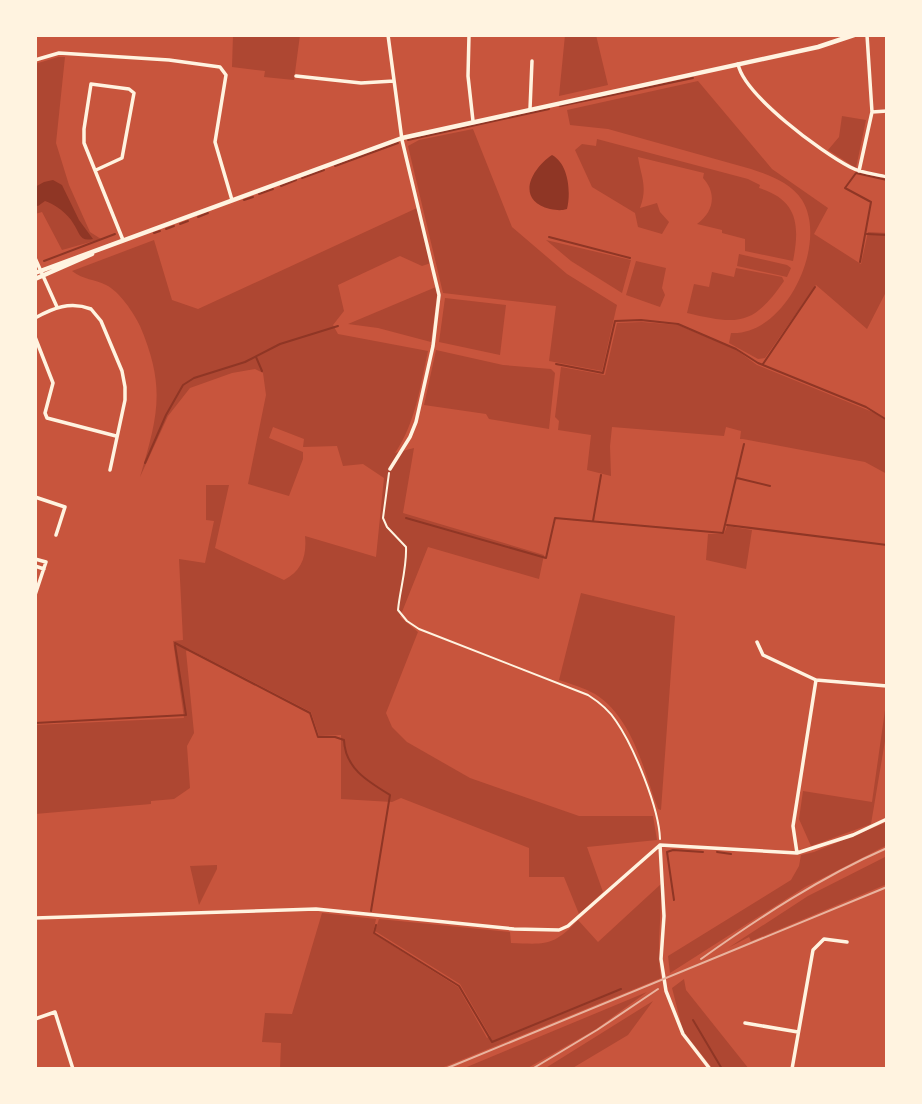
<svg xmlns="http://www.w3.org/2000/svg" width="922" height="1104" viewBox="0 0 922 1104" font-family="'DejaVu Sans',sans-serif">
  <rect width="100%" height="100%" fill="#c8553d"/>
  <!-- green -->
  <path fill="#ae4732" d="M233,35H300L294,80L264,77L265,71L232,67Z
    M565,35H596L608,85L559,96Z
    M58,57H65L56,143L69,185L90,232L101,239L62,250L42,212L35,214V64Z
    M698,81L772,169L828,208L814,234L861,264L868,232L887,233V290L867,329L816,285L765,358L758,359L729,343L731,333C786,336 829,243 802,200C791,183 769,175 751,169L608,129L570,125L567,110Z
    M842,116L866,120L856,168L828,150L839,137Z
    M473,129L512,227L567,274L617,305L602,371L549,361L556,306L443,293L408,146L419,140Z
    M597,139L748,179L760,185L759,188C798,200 800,225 793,261L745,251V239L722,233V230L697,224C714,212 717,193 703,178L704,173L638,157C641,177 648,186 640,208L657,203L660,212L669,222L662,234L638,227L635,213L592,187L575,150L582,144L596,146Z
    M417,208L431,263L422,266L400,256L338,285L344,311L333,325L338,334L428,351C420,387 416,422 395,453L414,448L403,513L544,555L539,579L428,547L400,617L418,632L386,713L392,727L407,742L470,778L579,816H653L657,840L587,847L603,892L579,914L564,877H529V848L401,798L392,802L341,799V735L319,736L311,712L189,649L186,651L194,733L187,746L190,788L174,799L151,801V804L35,814V725L184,718L173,641L183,640L179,559L205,563L214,521L206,520V485H229L215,548L284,580C302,571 307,555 305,536L376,557L384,478L363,464L343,466L337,446L303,447L304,439L273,427L269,438L303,452V459L289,496L248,484L266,395L263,373L255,369L232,373L190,388L168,416L140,477C158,416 166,387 140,326C134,313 119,291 106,285C94,279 84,280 72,271L154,240L172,300L198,309Z
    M546,240L631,260L622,293L571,261Z
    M739,254L787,265L791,268L787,277L737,266Z
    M636,261L666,268L662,288L665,295L660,307L626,295Z
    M736,268L782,277L784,281C753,326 738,325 687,313L694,284L709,287L712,272L734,277Z
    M436,287L437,295L431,342L378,328L348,324Z
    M445,298L506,305L500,355L439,342Z
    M642,322L678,325L735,349L757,365L875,413L887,421V474L865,462L743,439H740L741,431L726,427L724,436L612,427L610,446L611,476L587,470L591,435L558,430L559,421L555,417L561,367L605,375L617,323Z
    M436,350L503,365L551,369L555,373L549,429L489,419L486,414L424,405Z
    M727,526L752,530L746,569L706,560L708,534H724Z
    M581,593L675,616L661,810L658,809C644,771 633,718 595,694C584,688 571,684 559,680Z
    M887,696V729L871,824L811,846L799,819L803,791L872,802Z
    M887,822V845L805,887L670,973L668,956L791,880L799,866L801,855L814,852Z
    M887,856V884L751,941L749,937L728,948L808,896Z
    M217,865V869L199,905L190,866Z
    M661,884C662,916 656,947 661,978L439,1069H280L281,1043L262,1042L265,1013L292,1014L322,913L376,919L373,933L458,987L487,1038L490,1036L460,984L375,931L379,919L510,932L511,943C545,944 553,947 578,920L598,942Z
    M684,979L686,990L749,1069H713L683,1031L672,988Z
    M647,992L596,1029L526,1069H462Z
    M653,1001L628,1035L571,1069H544Z"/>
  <!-- water -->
  <path fill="#8f3625" d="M552,155C569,164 571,193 567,209C560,211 557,210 550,209C515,200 531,169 552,155Z
    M53,180L62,185L79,220L93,239C79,242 80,233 73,223C68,214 55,204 45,201L38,206L35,205V187L44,182Z"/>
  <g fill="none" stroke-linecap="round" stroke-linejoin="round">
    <!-- stream -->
    <path stroke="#8f3625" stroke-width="2" d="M560,106L693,78
      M408,140L549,109
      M335,166L398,143
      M302,178L324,170
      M281,186L296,180
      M259,194L273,189
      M244,200L253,197
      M198,217L208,213
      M180,224L188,221
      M166,229L174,226
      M154,233L160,231
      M867,234L887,235
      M549,237L630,258
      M44,261L115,234
      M860,262L871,202L845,188L856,173L887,180
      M256,357L262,371
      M556,364L603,373L615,321L641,320L678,324L736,349L758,363L866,407L887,420
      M763,364L815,287
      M145,463L166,415L183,385L194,378L245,362L280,344L338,326
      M737,478L770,486
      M406,518L546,558L555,518L723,533L744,444
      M593,521L601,475
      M727,525L887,545
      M175,643L310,713L318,737H335L344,740C345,768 367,781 390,795L371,911
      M35,723L186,715L175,645
      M717,852L731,854
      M674,900L667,852L673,850L703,852
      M376,925L374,933L459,986L492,1042L621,989
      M693,1020L722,1069"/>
    <!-- path -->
    <path stroke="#fff3e0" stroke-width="2" d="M389,473L383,518L387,527L406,547C407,568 400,589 398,610L407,621L419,629L588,695C599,702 609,710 616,721C634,747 659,808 660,839"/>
    <!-- minor -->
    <path stroke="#fff3e0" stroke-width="3.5" d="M388,35L402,140L439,295L433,346L416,422L410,437L390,469
      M469,35L468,76L473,121
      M35,60L59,53L169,60L220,67L226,75L215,142L232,200
      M738,64C744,95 821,152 850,167C861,173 875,174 887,177
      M296,76L361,83L394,81
      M530,109L532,61
      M872,112L887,111
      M96,170L122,158L134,93L129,89L91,84L84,129V143L123,240
      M859,171L872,112L867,35
      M35,258L57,307
      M35,318C53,308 70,301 91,309L101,321L122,371L125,387V400L110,470
      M35,337L53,383L45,413L47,418L116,436
      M35,497L65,507L56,535
      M35,559L46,562L35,595
      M35,566L44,569
      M757,642L763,655L816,680L887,686
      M660,845L664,916L661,959L666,991L683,1034L710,1069
      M797,853L793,826L816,680
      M35,918L316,909L514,929L559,930L568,926L660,845L797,853L853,835L887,819
      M35,1019L55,1012L73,1069
      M745,1023L798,1032
      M792,1069L813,950L824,939L847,942"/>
    <!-- tertiary -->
    <path stroke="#fff3e0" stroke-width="4.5" d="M35,273L402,138L818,47L854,35
      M35,279L92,254"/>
    <!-- rail -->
    <path stroke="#e9b49f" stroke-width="2" d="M701,959C760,917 821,877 887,848
      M445,1069L887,887
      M532,1069L597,1030L658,989"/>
  </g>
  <!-- border -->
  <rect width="922" height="1104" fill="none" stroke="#fff3e0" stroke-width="74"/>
</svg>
